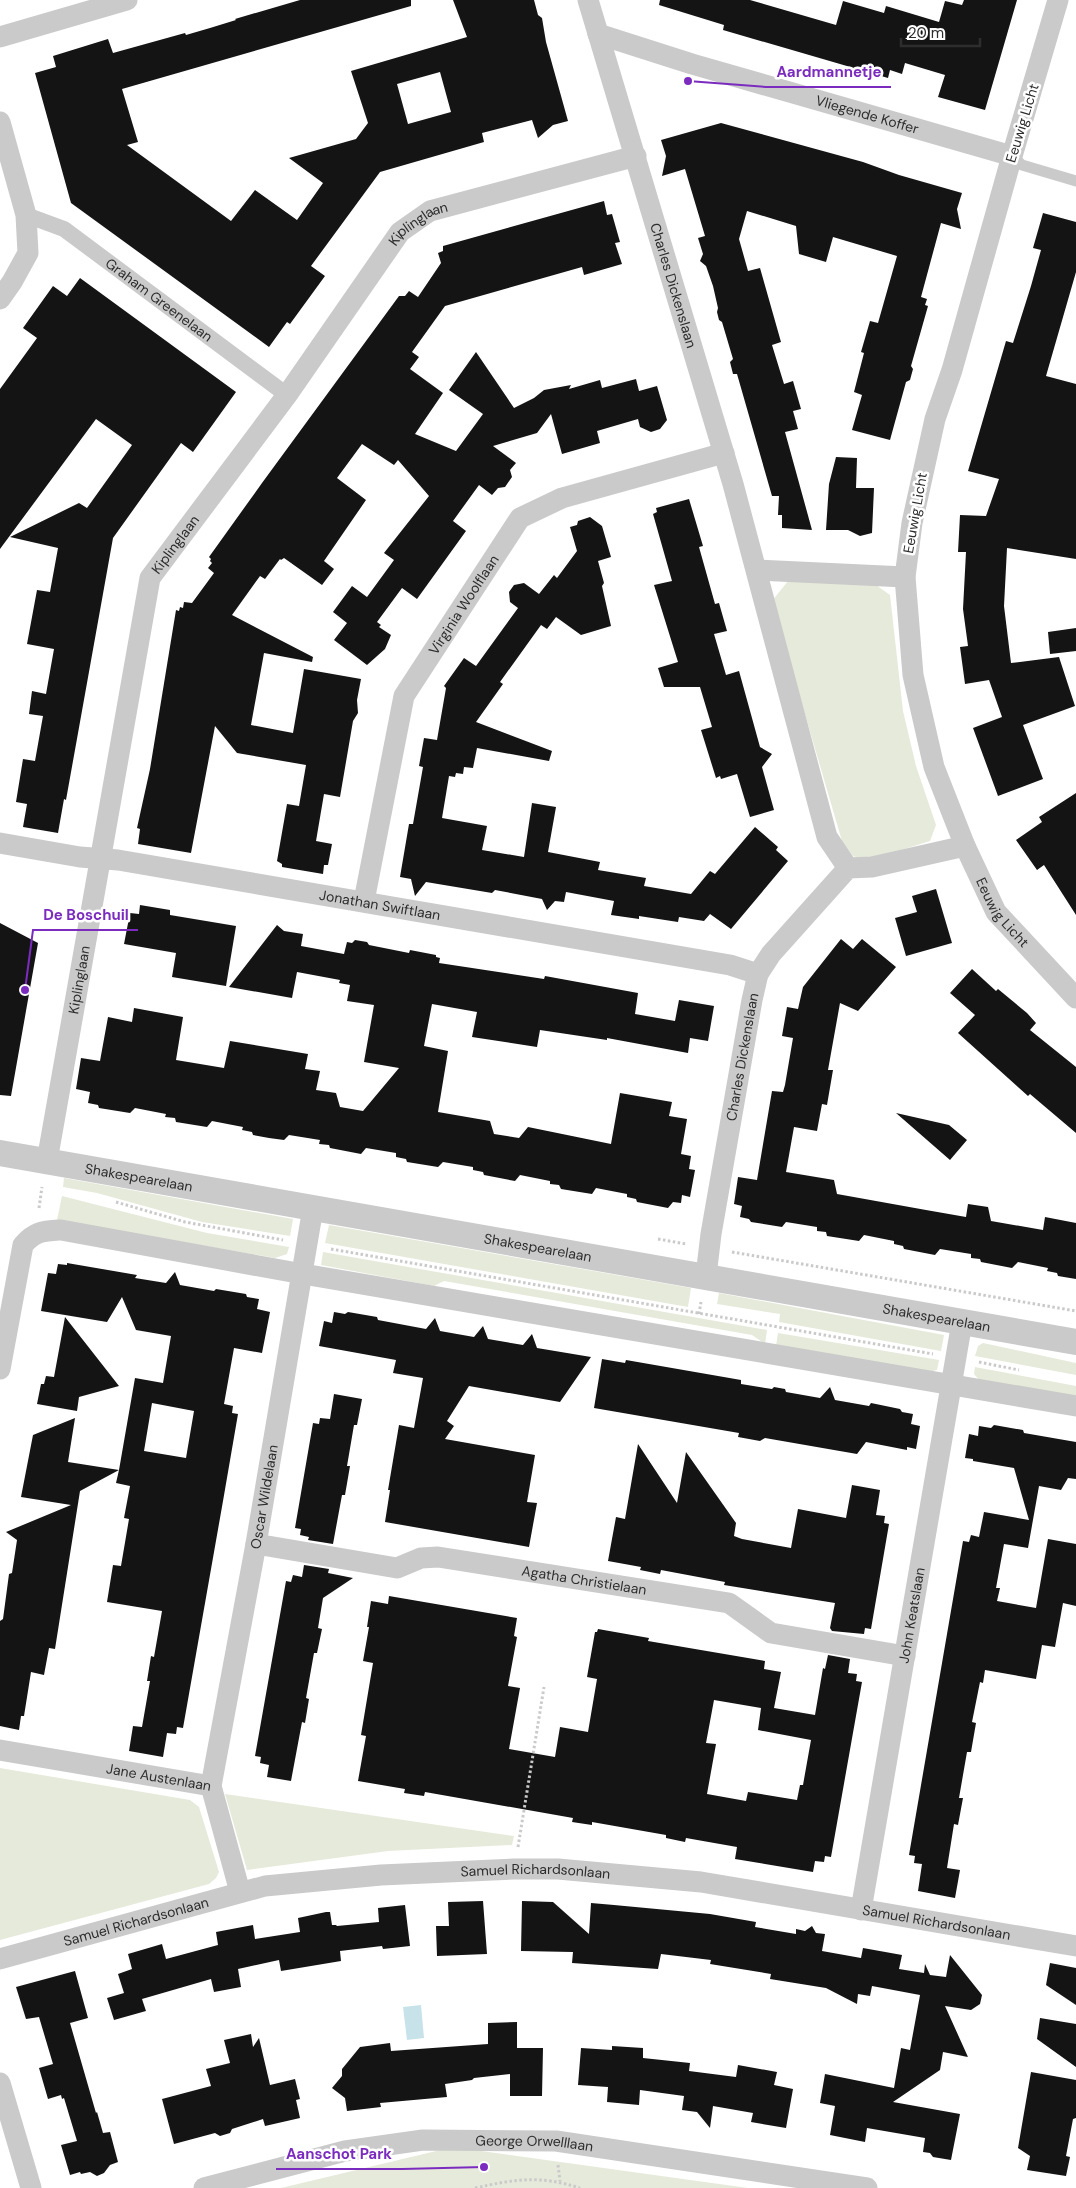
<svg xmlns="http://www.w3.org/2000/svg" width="1076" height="2188" viewBox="0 0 1076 2188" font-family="'DM Sans',sans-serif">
  <rect width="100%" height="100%" fill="#fff"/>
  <!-- green -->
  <path fill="#e6eada" d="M788,581L876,585L890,595L903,711L916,766L936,825L930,841L866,861L853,856L842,841L772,601Z
    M64,1178L293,1219L290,1236L202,1222L97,1193L63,1187Z
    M62,1196L207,1233L289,1247L287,1254L275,1258L57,1220Z
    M329,1225L691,1288L688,1307L325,1243Z
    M323,1252L767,1330L765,1344L752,1335L444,1281L434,1286L321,1265Z
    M719,1293L944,1335L941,1351L779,1322L780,1314L717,1304Z
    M778,1333L939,1360L937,1370L928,1372L776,1346Z
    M983,1343L1076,1363V1375L975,1356L978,1346Z
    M975,1367L1076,1386V1398L980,1381L974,1374Z
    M0,1768L190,1800L199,1807L219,1872L216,1878L209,1884L0,1940Z
    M225,1794L514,1836L512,1845L388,1851L247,1870Z
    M453,2147L748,2188H281Z"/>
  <!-- water -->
  <path fill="#c7e3e9" d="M421,2005L424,2038L407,2040L403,2007Z"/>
  <!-- building -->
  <path fill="#141414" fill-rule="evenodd" d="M300,0H411V6L122,89L138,142L127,145L231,221L255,190L297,220L323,183L289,158L356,139L368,123L351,71L467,37L453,0H534L538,15L542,18L546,42L568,121L553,125L538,138L532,120L482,133L484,142L380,172L311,266L325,276L290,324L287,322L269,347L71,203L35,73L56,67L53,56L108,39L113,53L185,33L186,35L210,28L236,20L235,19ZM440,72L451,112L408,124L397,84Z
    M660,0H750L836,25L843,1L884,13L886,6L939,22L945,1L962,5L964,0H1017L985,110L938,97L945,75L905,63L902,74L890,70L888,78L723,30L724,25L659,5Z
    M721,123L863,162L899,175L962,193L957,209L961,229L941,223L921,297L927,299L925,305L928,306L911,366L913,369L910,380L906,382L890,440L852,430L862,395L854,392L864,353L861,352L870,321L878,323L897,256L833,237L826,262L799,254L796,226L747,211L739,239L748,271L760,268L781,342L772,345L784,384L793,381L801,409L793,411L798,429L785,432L812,530L782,528V515H778L779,496H772L737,374H733L730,362L733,359L722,322L719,320L717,312L718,308L713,286L706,266L700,261L703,254L698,238L705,236L685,169L662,176L666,156L661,140Z
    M604,201L607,215L612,214L620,242L615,243L622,264L584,275L582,267L445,306L412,352L419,357L410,369L443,393L415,434L456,451L483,414L449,390L476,352L514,408L534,398L544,390L571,385L569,389L600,380L602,388L636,379L639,391L657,386L667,420L660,429L651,432L640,427L638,419L597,431L600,443L562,454L551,414L537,433L493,446L516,463L510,470L512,477L505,487L498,488L492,495L479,485L453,521L466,531L417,599L402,588L377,622L381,625L379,627L391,635L385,649L367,665L334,640L347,623L333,612L352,586L367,597L394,560L384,553L429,496L398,460L394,465L362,444L337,478L366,500L324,561L334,569L322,585L284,558L281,560L280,559L265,579L260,576L232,615L313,657L312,662L264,653L251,725L293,733L304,669L361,679L357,700L358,713L353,721L340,797L324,794L316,841L332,844L328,865H324L323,874L282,867V864L277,861L287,804L299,806L306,765L237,753L215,726L191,853L138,844L140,829L137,828L150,769L176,610L179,611L180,607L183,608L184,602L192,603L214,573L208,568L212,563L210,561L211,559L209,557L262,483L399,296H405L409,291L418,297L441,263L438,253L443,251V246Z
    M1043,213L1076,222V272L1046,376L1076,384V559L1007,548L1004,606L1011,663L1059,657L1075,706L1023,725L1043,779L998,796L973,728L1002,717L989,680L965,684L960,647L968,646L963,609L966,552H958L960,515L986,516L999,479L968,471L1006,341L1013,343L1031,286L1041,250L1033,248Z
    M80,278L236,392L193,452L181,443L113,538L66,800L64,799L58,833L23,827L27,804L16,802L23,759L35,761L43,716L29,714L32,691L46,694L54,649L27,644L37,590L50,592L58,548L10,537L79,503L87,508L132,445L96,419L0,549V389L37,338L23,328L53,286L67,296Z
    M836,457L857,458L856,488H874L872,533L860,536L848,530H826L829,484Z
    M689,499L703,546L699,547L715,604L719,603L727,631L714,634L726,675L739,671L760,747L772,754L762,767L774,810L750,817L737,774L721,779L720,776L716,778L701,730L712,727L700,687H664L658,668L678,662L654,585L672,581L653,514L657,512L656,508Z
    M590,517L602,526L611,557L598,561L604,583L602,586L611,626L581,635L556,617L547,629L541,625L500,682L503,684L476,722L552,751L549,761L477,748L473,768L464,767L463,774L456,773L455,777L449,776L442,818L487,826L482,850L524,857L532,803L556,807L548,852L600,862L598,870L646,878L644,886L691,894L710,871L715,874L755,827L778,847L776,850L788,861L731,929L710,914L704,921L679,917L678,922L639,916V919L611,915L614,901L566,892L564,902L555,901L547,910L542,899L495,890L492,893L426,882L415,896L411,879L400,877L409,824H413L423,767L419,766L424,738L437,740L446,688L444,686L464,658L476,666L518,608L510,602L509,592L514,585L524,583L539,594L554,575L557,578L577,551L570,527L577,525L578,521Z
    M1076,628V651L1050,654L1048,632Z
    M1076,793V915L1044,865L1037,870L1016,840L1042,822L1039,817Z
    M936,889L952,943L906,956L895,918L917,912L912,896Z
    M140,905L170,910V915L236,926L226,986L172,977L176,953L124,944L130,913L139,914Z
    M0,923L38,943L11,1096L0,1095Z
    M277,925L284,931L303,934L301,946L344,954L347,942L352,943L355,940L367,942L369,945L409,953L410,950L436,955V957L440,958L439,963L544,979L545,976L638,993L635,1014L675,1021L679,1000L714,1006L708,1041L690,1038L688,1053L607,1038V1040L540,1030L537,1047L472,1037L477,1012L432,1004L424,1046L448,1051L438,1112L490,1121L494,1134L519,1138L528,1127L611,1144L620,1093L672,1102L669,1116L687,1119L681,1154L691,1156L689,1169L695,1170L690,1197L682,1195L681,1203L673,1202L668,1208L637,1202L636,1199L627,1197V1194L596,1188L592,1194L561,1189L559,1185L550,1184V1181L520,1175L515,1181L484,1175L483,1172L473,1170V1167L443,1162L438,1167L407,1162L406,1159L396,1157V1153L366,1148L361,1154L330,1148L329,1145L319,1144L320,1140L289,1135L284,1140L269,1138L253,1135L252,1132L242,1130L243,1127L212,1121L207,1127L176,1122L175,1118L165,1117L166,1114L135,1108L130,1113L99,1108L98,1105L88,1103L90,1092L76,1089L81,1058L100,1061L108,1017L132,1022L134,1008L183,1017L176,1060L224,1068L230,1041L308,1054L305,1069L320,1071L316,1090L336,1093L340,1107L363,1111L399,1068L364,1062L374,1005L347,1001L350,985L339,983L340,980L297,972L292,998L229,987Z
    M841,939L853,949L862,939L896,967L858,1011L840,1003L828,1070H833L827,1105L822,1104L817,1131L794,1127L786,1172L834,1180L837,1194L926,1210L966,1217L968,1204L988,1207L991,1221L1043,1230L1045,1217L1076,1223V1279L1058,1276L1057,1273L1047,1271L1048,1268L1018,1262L1012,1268L981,1262L980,1259L971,1258V1254L940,1249L935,1255L904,1249L903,1246L894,1244V1241L864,1235L859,1241L827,1236L826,1232L817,1231V1227L786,1222L782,1227L751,1222L749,1219L740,1217L742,1206L734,1204L738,1177L757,1180L772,1091L783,1092L785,1085L793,1038L782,1036L787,1007L798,1009L803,987Z
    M972,969L996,991L998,989L1027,1013L1036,1023L1030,1030L1076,1067V1133L1030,1094L1028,1096L958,1033L975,1015L950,993Z
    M896,1113L949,1125L967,1140L950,1160Z
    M67,1263L137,1275L135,1278L166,1283L175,1272L180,1285L214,1291L216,1289L246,1294L247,1297L259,1299L257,1309L270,1312L262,1353L234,1348L224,1404L233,1406L232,1413L238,1414L223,1501L183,1728L177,1727L176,1734L167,1733L163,1757L129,1751L133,1726L142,1727L150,1681H147L151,1656L154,1657L162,1611L107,1602L113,1565L121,1566L129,1519L124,1518L130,1486L116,1483L119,1470L80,1491L55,1649L49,1648L44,1675L31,1672L24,1716H21L19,1730L0,1726V1621L3,1619L9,1574L12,1573L17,1540L6,1532L71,1505L21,1497L33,1435L75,1418L68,1462L119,1470L135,1378L163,1383L171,1336L136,1330L122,1297L107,1322L41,1311L48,1273L56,1274L58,1264L67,1265ZM152,1403L194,1411L186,1458L144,1451Z
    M334,1312L345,1314L348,1312L377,1317L378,1320L426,1329L435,1318L440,1331L474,1337L483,1326L488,1339L523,1345L532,1334L537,1348L591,1357L560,1402L469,1386L447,1421L454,1426L445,1439L535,1455L527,1502L537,1503L529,1547L385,1522L390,1490H388L399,1425L414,1428L423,1378L393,1373L396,1360L319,1346L324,1321L332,1323Z
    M65,1317L119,1386L79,1397L77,1411L37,1404L41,1384H44L46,1376L54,1377Z
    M602,1359L625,1363L626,1360L741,1380V1384L772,1389L774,1387L785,1389L786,1392L820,1398L830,1387L835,1400L869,1406L871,1403L900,1409L902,1412L913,1414L911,1424L920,1426L916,1449L907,1447V1450L866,1442L857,1454L765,1438L760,1441L738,1437L739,1433L594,1408Z
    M334,1394L362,1399L357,1425H354L347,1466H350L345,1495H342L333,1544L308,1540L309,1537L300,1535L301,1529L295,1528L313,1423L319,1424L320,1418L330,1419Z
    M994,1425L1023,1430L1024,1433L1076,1442V1479L1068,1478L1061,1490L1039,1486L1028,1548L1004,1544L996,1588H1000L997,1601L1036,1608L1048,1539L1076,1544V1606L1063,1603L1055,1647L1042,1645L1036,1679L985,1670L983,1683L980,1682L972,1722L976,1723L971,1752H967L959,1798H963L958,1825L954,1824L947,1868L960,1870L955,1898L918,1891L922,1864L914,1863L915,1856L909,1855L963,1541L969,1542L971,1535L979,1537L984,1512L1029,1520L1014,1468L973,1461V1459L965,1458L969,1434L978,1436L979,1426L991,1428Z
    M638,1444L677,1503L686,1452L736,1523L734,1536L742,1539L791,1548L798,1509L846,1518L852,1485L880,1490L876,1515L885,1516L884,1523L889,1524L871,1629L865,1628L864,1634L832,1631L830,1628L835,1603L724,1585L725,1582L661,1570L660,1574L640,1570L641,1567L608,1561L616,1517L625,1519Z
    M304,1565L329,1569L328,1573L353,1578L323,1598L318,1628L322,1629L317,1653H314L306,1698L309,1699L305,1723L302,1722L291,1781L267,1777L269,1765L260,1763L261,1757L255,1756L286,1581L291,1582L293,1575L302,1577Z
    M389,1596L517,1618L514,1636L517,1637L508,1686L520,1688L509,1749L555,1757L560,1727L588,1732L597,1679L587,1677L595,1632H597L598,1629L649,1638L648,1641L765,1661L764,1669L781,1672L774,1708L815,1715L823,1668L825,1669L828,1655L850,1659L848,1673L857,1674L856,1681L862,1682L831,1857L825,1856L824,1862L815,1861L813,1872L735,1859L737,1847L686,1838L685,1842L666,1838V1835L592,1822V1825L572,1822L573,1818L425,1792L424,1796L404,1793L405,1789L358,1781L366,1736L361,1735L373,1663L363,1661L369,1627H367L371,1601L388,1604ZM714,1700L761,1708L758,1730L811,1740L803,1785H800L797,1800L748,1792L746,1801L707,1794L716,1744L706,1743Z
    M483,1901L487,1954L437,1956L436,1926H449L448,1902Z
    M522,1901L553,1902L589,1934L591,1903L614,1905L710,1914L756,1922L755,1927L796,1934V1929L805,1931L812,1926L816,1933L825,1934L822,1951L861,1958L863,1948L902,1955L899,1969L924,1973L925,1964L930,1975L946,1977L950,1955L982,1995L980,2004L971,2010L945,2006L968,2057L943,2052L940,2070L893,2102L960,2114L951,2160L933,2157L930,2153L923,2152L925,2138L867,2128L865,2142L830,2135L835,2106L820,2103L825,2074L894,2088L901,2048L910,2050L920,1995L872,1986L870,1996L858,1994L857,2004L826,1988L770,1979L771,1974L710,1964L711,1960L661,1954L658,1969L572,1963L573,1952L521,1951Z
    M405,1905L410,1946L383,1949L382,1946L340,1951L341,1961L281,1971L279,1960L238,1969L241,1987L214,1992L211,1979L142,1999L146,2011L114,2020L107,1998L124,1993L118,1974L132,1969L128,1954L162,1944L166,1959L218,1945L216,1932L253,1925L255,1939L300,1932L298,1918L326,1912H330L332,1925H336L337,1926L379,1922L378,1908Z
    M1050,1963L1076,1968V2005L1046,1985Z
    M75,1971L88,2018L70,2023L96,2113L97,2112L103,2133L110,2132L118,2162L110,2165L104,2173L97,2176L90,2172L81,2174L80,2172L70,2175L61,2145L77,2141L64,2098L62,2099L61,2095L48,2099L39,2068L53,2064L39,2017L26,2019L16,1987Z
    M1040,2018L1076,2024V2067L1037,2039Z
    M517,2022V2048H543L542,2096H510V2074L474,2078L472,2080L445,2084L447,2097L380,2103L381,2107L347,2111L345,2098L332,2088L342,2076V2069L360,2047L390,2043L391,2051L488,2044V2023Z
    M251,2034L253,2047L259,2038L270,2085L295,2079L300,2099L296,2100L300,2118L265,2126L263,2119L232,2129L230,2133L220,2136L215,2133L174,2144L162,2099L211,2086L206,2069L230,2063L224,2040Z
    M612,2046L643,2048V2058L690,2063L689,2071L736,2077L738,2065L777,2072L774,2085L793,2089L786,2128L751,2122L753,2113L713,2106L710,2128L697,2112L682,2110L684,2096L640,2090L639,2105L607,2102L608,2087L578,2085L581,2048L612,2050Z
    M1031,2072L1076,2080V2118L1073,2119L1066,2156L1070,2157L1066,2176L1027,2170L1030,2156L1018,2148Z"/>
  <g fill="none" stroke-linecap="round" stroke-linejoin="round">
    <!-- path -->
    <path stroke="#cacaca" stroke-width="3" stroke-dasharray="2.5 2.5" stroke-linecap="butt" d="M116,1202L185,1222L283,1240
      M39,1208L42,1187
      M658,1239L686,1244
      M331,1249L933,1354
      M732,1252L1076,1311
      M699,1314L701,1302
      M979,1362L1019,1370
      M518,1847L544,1687
      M558,2165L560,2181
      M475,2188C516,2179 539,2175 580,2188"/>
    <!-- service -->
    <path stroke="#cacaca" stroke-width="11" d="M1012,156L1022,165L1076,181"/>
    <!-- pedestrian -->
    <path stroke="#cacaca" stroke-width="16" id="s1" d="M26,215L64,229L287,395"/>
    <!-- minor -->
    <g stroke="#cacaca" stroke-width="21">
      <path id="s2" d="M588,0L733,484L827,837L848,868"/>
      <path id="s3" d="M1058,0L1012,156L952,370L935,419L912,523L905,577L913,675L934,767L965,846L996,912L1076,998"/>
      <path id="s4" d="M598,34L692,64L1012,156"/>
      <path d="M0,37L127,0"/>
      <path d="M0,122L26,215L28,253L12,282L0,299"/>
      <path d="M757,570L905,577"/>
      <path id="s5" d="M0,843L80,857L118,860L730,965L758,974"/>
      <path id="s6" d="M364,901L404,696L520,518L562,498L724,453"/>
      <path id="s7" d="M47,1161L150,578L287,395L400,232L430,211L636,156"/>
      <path id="s8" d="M706,1276L711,1234L752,1000L758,974L771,954L848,868L872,867L965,846"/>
      <path d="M0,1369L23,1245C35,1231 43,1231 61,1230L303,1274L1076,1406"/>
      <path id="s9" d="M256,1544L397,1568L421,1558L438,1557L729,1603L771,1633L905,1656"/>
      <path id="s10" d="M0,1750L211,1786"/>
      <path id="s11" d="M240,1892L211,1786L256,1544L313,1208"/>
      <path id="s12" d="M861,1910L962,1322"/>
      <path id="s13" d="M0,1959L265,1886L381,1875L514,1869H558L701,1882L1076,1946"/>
      <path d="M0,2083L31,2188"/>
      <path id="s14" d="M204,2188L345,2151L423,2140L556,2141L867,2188"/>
    </g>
    <!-- tertiary -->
    <path stroke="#cacaca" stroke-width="26" id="s15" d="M0,1153L1076,1342"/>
  </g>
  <g text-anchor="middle" stroke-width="5" stroke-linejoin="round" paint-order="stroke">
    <!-- street labels -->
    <g font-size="14" fill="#2d2d2d" stroke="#fff">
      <text dy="5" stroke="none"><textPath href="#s4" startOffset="281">Vliegende Koffer</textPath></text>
      <text transform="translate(1022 123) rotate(-73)" y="5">Eeuwig Licht</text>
      <text dy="5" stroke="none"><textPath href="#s7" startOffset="1039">Kiplinglaan</textPath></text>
      <text dy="5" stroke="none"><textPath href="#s2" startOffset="298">Charles Dickenslaan</textPath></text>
      <text dy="5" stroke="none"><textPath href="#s1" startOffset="159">Graham Greenelaan</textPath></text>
      <text transform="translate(915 513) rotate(-80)" y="5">Eeuwig Licht</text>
      <text dy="5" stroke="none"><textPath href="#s7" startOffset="634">Kiplinglaan</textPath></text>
      <text dy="5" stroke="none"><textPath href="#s6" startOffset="318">Virginia Woolflaan</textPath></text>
      <text dy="5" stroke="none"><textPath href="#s5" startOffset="385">Jonathan Swiftlaan</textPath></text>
      <text dy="5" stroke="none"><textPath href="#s3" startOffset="952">Eeuwig Licht</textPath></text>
      <text dy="5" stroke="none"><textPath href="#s7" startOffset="184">Kiplinglaan</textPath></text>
      <text dy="5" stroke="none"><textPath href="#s8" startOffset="222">Charles Dickenslaan</textPath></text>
      <text dy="5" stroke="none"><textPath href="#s15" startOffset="141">Shakespearelaan</textPath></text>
      <text dy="5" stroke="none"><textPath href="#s15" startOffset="546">Shakespearelaan</textPath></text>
      <text dy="5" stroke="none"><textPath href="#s15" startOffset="951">Shakespearelaan</textPath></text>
      <text dy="5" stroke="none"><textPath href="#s11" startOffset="404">Oscar Wildelaan</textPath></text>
      <text dy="5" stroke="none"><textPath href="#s9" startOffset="334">Agatha Christielaan</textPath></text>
      <text dy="5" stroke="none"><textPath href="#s12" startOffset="299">John Keatslaan</textPath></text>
      <text dy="5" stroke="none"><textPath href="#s10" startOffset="161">Jane Austenlaan</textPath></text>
      <text dy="5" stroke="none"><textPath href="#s13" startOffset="546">Samuel Richardsonlaan</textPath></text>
      <text dy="5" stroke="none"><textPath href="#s13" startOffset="141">Samuel Richardsonlaan</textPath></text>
      <text dy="5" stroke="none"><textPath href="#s13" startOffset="951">Samuel Richardsonlaan</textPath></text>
      <text dy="5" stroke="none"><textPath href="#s14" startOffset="336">George Orwelllaan</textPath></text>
    </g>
  </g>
  <!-- callouts -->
  <path fill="none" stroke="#7b2cbf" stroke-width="2" d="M688 81L766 87H891M25 990L33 930H138M484 2167L402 2169H276"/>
  <g fill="#7b2cbf" stroke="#fff" stroke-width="2">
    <circle cx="688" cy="81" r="5"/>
    <circle cx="25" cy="990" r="5"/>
    <circle cx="484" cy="2167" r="5"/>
  </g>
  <g font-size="15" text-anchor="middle" font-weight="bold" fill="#7b2cbf" stroke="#fff" stroke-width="5" stroke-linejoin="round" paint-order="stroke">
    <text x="829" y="77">Aardmannetje</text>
    <text x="86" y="920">De Boschuil</text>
    <text x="339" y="2159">Aanschot Park</text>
  </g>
  <!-- scale -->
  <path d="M901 38v8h79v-8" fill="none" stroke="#2d2d2d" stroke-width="2.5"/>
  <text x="908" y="38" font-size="15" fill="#2d2d2d" stroke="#ffffff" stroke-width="4" paint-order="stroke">20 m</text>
</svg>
